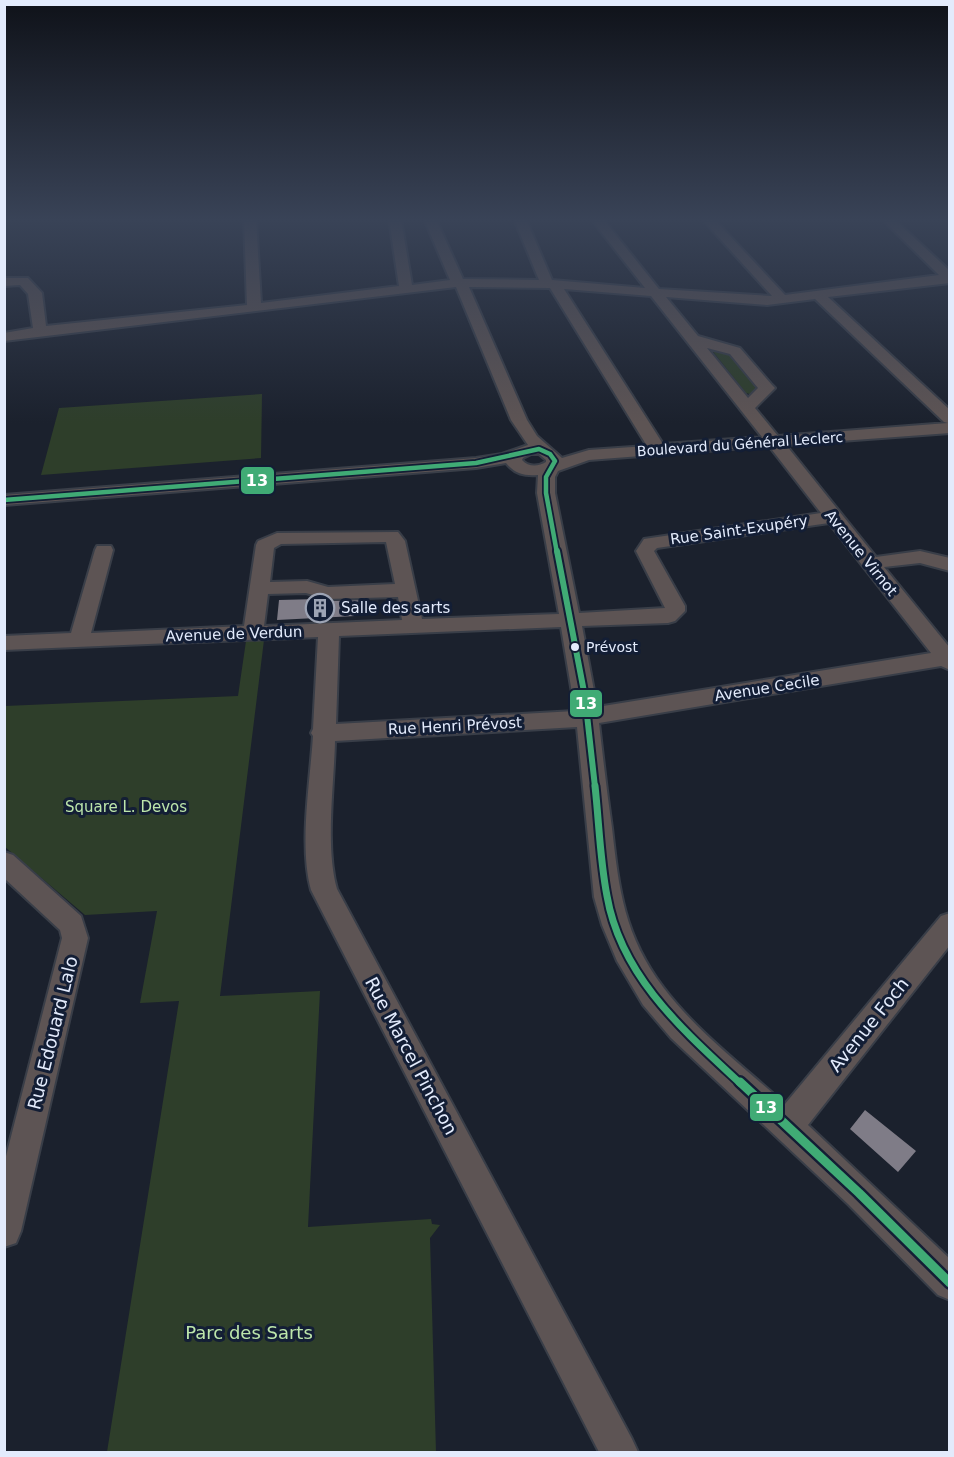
<svg xmlns="http://www.w3.org/2000/svg" width="954" height="1457" viewBox="0 0 954 1457" font-family="'DejaVu Sans',sans-serif">
  <rect width="100%" height="100%" fill="#1b212d"/>
  <!-- green -->
  <path fill="#2e3e2a" d="M710,348L732,352L761,387L753,395L746,393Z
    M262,394L261,458L41,475L59,408Z
    M264,640L220,996L320,991L308,1227L431,1219L432,1224L440,1225L430,1238L436,1452H107L179,1001L140,1003L157,911L85,915L5,847V706L238,696L246,641Z"/>
  <!-- building -->
  <path fill="#7f7c87" d="M318,599L327,601L366,600L355,616L277,620L279,600Z
    M865,1110L916,1151L898,1172L850,1129Z"/>
  <g fill="none" stroke-linecap="round" stroke-linejoin="round">
    <!-- minor casing -->
    <g stroke="#393e48" stroke-width="4">
      <path id="minor" d="M244,219H256L261,303L399,286L389,219H401L412,285L450,280L424,219H436L463,279L539,280L514,219H526L552,280L645,288L591,219H603L659,289L772,296L702,219H714L785,295L939,275L882,219H894L950,271V283L828,297L950,410V433L786,445L876,557L920,551L950,558V571L920,563L884,567L950,648V670L941,666L599,723C603,758 607,793 612,828C619,890 624,935 663,987C696,1031 744,1067 785,1104L941,916L950,913V945L808,1125L950,1259V1300L938,1295L848,1204L671,1038L643,1005L617,961L602,925L594,897L577,727L335,741C334,785 325,847 337,889L632,1439L638,1452H599L311,890C299,846 310,783 313,736L311,733L313,729L318,637L4,650V636L71,633L95,550L97,546H111L113,550L91,633L244,626L256,545L258,541L277,533L398,532L405,541L422,619L559,614L537,493L538,475C524,476 515,474 506,463L476,468L4,505V495L476,458L502,454L528,445L511,420L456,287L4,341V333L33,328L28,294L20,285L4,286V278H28L42,293L46,326L247,305ZM469,287L550,288L647,446L589,450L562,458L537,436L527,420ZM564,289L651,296L762,437L663,444ZM666,297L767,305L815,299L944,422L948,423L778,436L755,408L775,388L772,385L740,348L698,336ZM707,348L730,354L758,388L748,398ZM769,446L821,513L644,539L636,551L665,608L579,613L555,493V477L558,471L589,460ZM531,454H539L546,460V462C538,467 528,467 522,460L523,458ZM829,523L931,653L597,707L582,626L668,623L675,621L685,611V606L654,551L657,548ZM386,542L395,584L328,587L307,581L270,582L274,548L281,544ZM306,593L327,599L398,597L402,620L264,626L268,594ZM561,627L575,711L336,724L339,636Z
        M4,852L13,855L81,916L88,938L21,1231L16,1243L4,1247V1164L62,938L60,930L4,878Z"/>
    </g>
    <!-- minor -->
    <use href="#minor" fill="#5d5454" fill-rule="evenodd"/>
    <!-- bus-1-far3 casing -->
    <g stroke="#131e35" stroke-width="8">
      <path id="bus-1-far3" d="M4,500L476,463L539,449L550,454L555,461L546,477V493L557,553"/>
    </g>
    <!-- bus-1-far2 casing -->
    <g stroke="#131e35" stroke-width="10">
      <path id="bus-1-far2" d="M557,551L585,697L595,787"/>
    </g>
    <!-- bus-1-far1 casing -->
    <g stroke="#131e35" stroke-width="11">
      <path id="bus-1-far1" d="M595,786C599,822 600,860 607,896C621,977 684,1031 741,1084"/>
    </g>
    <!-- bus-1 casing -->
    <g stroke="#131e35" stroke-width="14">
      <path id="bus-1" d="M740,1082L859,1193L950,1283"/>
    </g>
    <!-- bus-1-far3 -->
    <use href="#bus-1-far3" stroke="#40ab75" stroke-width="4.5"/>
    <!-- bus-1-far2 -->
    <use href="#bus-1-far2" stroke="#40ab75" stroke-width="6"/>
    <!-- bus-1-far1 -->
    <use href="#bus-1-far1" stroke="#40ab75" stroke-width="7"/>
    <!-- bus-1 -->
    <use href="#bus-1" stroke="#40ab75" stroke-width="9"/>
  </g>
  <!-- sky -->
  <linearGradient id="sky" x2="0" y2="1"><stop stop-color="#0f1219"/><stop offset="0.52" stop-color="#394357"/><stop offset="1" stop-color="#394357" stop-opacity="0"/></linearGradient>
  <rect width="954" height="423" fill="url(#sky)"/>
  <!-- icons -->
  <defs>
    <g id="building-ring" transform="scale(1.5)"><circle r="9.5" fill="#131e35" stroke="#9da4b4" stroke-width="1.5"/><path d="M-4-6H4V6H1V3H-1V6H-4ZM-2.5-4.3h1.7v1.8h-1.7ZM.8-4.3h1.7v1.8H.8ZM-2.5-1h1.7V.8h-1.7ZM.8-1h1.7V.8H.8Z" fill="#9da4b4"/></g>
  </defs>
  <g fill-rule="evenodd">
    <use href="#building-ring" x="320" y="608"/>
  </g>
  <!-- markers -->
  <circle fill="#e3ebfc" stroke="#131e35" stroke-width="2" cx="575" cy="647" r="5"/>
  <g text-anchor="middle" stroke-width="6" stroke-linejoin="round" paint-order="stroke">
    <!-- far-street labels -->
    <g font-size="14" fill="#e3ebfc" stroke="#131e35">
      <text transform="translate(740 444) rotate(-4)" y="5">Boulevard du Général Leclerc</text>
    </g>
    <!-- bus labels -->
    <g font-size="14" fill="#e3ebfc" stroke="#131e35" text-anchor="start">
      <text x="586" y="652">Prévost</text>
    </g>
    <!-- street labels -->
    <g font-size="15" fill="#e3ebfc" stroke="#131e35">
      <text transform="translate(739 530) rotate(-8)" y="5">Rue Saint-Exupéry</text>
      <text transform="translate(861 553) rotate(51)" y="5">Avenue Virnot</text>
      <text transform="translate(234 634) rotate(-2)" y="5">Avenue de Verdun</text>
      <text transform="translate(767 688) rotate(-9)" y="5">Avenue Cecile</text>
      <text transform="translate(455 726) rotate(-3)" y="5">Rue Henri Prévost</text>
    </g>
    <!-- poi labels -->
    <g font-size="15" fill="#e3ebfc" stroke="#131e35" text-anchor="start">
      <text x="341" y="613">Salle des sarts</text>
    </g>
    <!-- park labels -->
    <g font-size="15" fill="#bde6ab" stroke="#131e35">
      <text x="126" y="812">Square L. Devos</text>
    </g>
    <!-- near-street labels -->
    <g font-size="18" fill="#e3ebfc" stroke="#131e35">
      <text transform="translate(869 1025) rotate(-51)" y="6">Avenue Foch</text>
      <text transform="translate(53 1033) rotate(-76)" y="6">Rue Edouard Lalo</text>
      <text transform="translate(411 1056) rotate(62)" y="6">Rue Marcel Pinchon</text>
    </g>
    <!-- near-park labels -->
    <g font-size="18" fill="#bde6ab" stroke="#131e35">
      <text x="249" y="1339">Parc des Sarts</text>
    </g>
  </g>
  <g stroke="#131e35" stroke-width="2">
    <rect x="240" y="466" width="35" height="29" rx="6" fill="#40ab75"/>
    <rect x="569" y="689" width="34" height="29" rx="6" fill="#40ab75"/>
    <rect x="749" y="1093" width="35" height="29" rx="6" fill="#40ab75"/>
  </g>
  <g font-size="16" text-anchor="middle" font-weight="bold" fill="#fff">
    <text x="257" y="486">13</text>
    <text x="586" y="709">13</text>
    <text x="766" y="1113">13</text>
  </g>
  <!-- border -->
  <rect width="954" height="1457" fill="none" stroke="#e3ebfc" stroke-width="12"/>
</svg>
